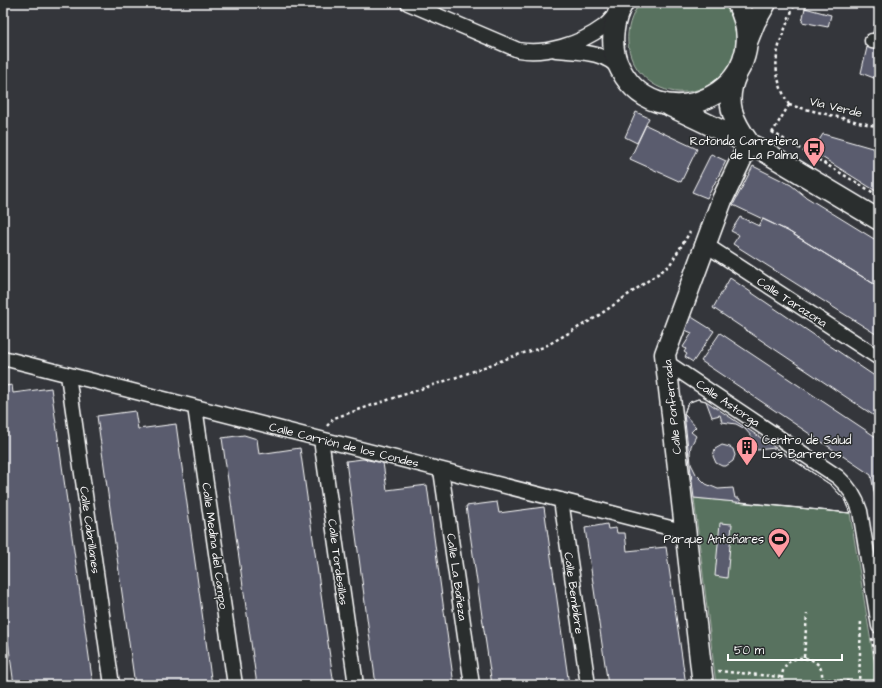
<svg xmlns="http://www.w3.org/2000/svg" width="882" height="688" viewBox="0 0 882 688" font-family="'Architects Daughter',sans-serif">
  <rect width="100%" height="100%" fill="#34363b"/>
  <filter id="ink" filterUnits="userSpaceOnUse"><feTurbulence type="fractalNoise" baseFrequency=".025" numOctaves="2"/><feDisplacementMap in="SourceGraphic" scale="8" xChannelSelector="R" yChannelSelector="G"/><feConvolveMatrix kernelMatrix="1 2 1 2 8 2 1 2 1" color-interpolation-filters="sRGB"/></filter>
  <g filter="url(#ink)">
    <!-- green -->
    <path fill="#59725e" stroke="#acb8ae" d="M640,3H724C735,17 737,32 735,49C733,61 725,75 714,82C660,117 602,55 640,3Z
      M694,498L850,513L878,685H716Z"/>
    <!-- building -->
    <path fill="#5a5c6e" stroke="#fff" fill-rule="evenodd" d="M879,3V38L872,37Z
      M805,8L831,15L828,27L802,22Z
      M868,43L879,46V80L861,73Z
      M636,112L649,118L637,143L625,137Z
      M646,125L697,149L681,182L630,159Z
      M823,134L879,150V193L812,151Z
      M711,154L726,161L707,198L692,192Z
      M753,166L791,185L806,197L879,242V287L788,231L733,205Z
      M740,217L759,226L763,219L788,231L879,287V336L733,244L739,235L731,231Z
      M730,278L879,379V419L713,308Z
      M690,316L714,331L693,362L685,357L687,354L684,352L686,349L683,347L692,333L685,330Z
      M720,333L879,439V518L871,475L701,361Z
      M3,380L5,386L12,385L13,393L51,388L93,685H14L3,604Z
      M698,399L706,401L712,417L720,415L722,422L736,424L745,429L753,438L757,450L775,448L831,485L844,499L850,513L741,502L739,498H735L733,488L718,489L706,484L696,474L691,464L690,453L691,446L696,436L691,432L696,427L684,414L687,405L690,402ZM722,445L730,447L733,449L735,455L733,461L726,466H722L716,463L713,456L715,449Z
      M698,399L706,401L831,485L844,499L850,513L694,498L684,414L687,405L690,402Z
      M135,411L138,429L176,424L212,685H135L97,416Z
      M244,435L257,439L259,454L300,448L334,685H257L222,438Z
      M363,459L383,463L387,490L427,485L454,685H376L346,461Z
      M497,502L499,513L544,507L569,685H492L466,506Z
      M720,523L732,524L727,578L715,576Z
      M607,524L608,529L616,528L617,533H625L627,551L666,547L686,685H608L585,528Z"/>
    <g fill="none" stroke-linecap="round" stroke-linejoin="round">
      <!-- street casing -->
      <g stroke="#fff" stroke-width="17">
        <path id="street" d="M408,3L518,50C545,55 580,44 603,27C609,23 613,17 618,11
          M872,41L879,42
          M556,50C578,52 606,51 620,70
          M706,245L879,358
          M3,358L686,532
          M666,362L838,477C848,486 856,497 860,511L879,626
          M68,375L112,685
          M195,407L235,685
          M321,439L356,685
          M441,470L472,685
          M561,500L588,685"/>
      </g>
      <!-- secondary casing -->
      <g stroke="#fff" stroke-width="23">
        <path id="secondary" d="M623,3C613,20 610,43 617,62C654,150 783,89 737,3
          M747,42L755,22L766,3
          M736,75C724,102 733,121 749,143
          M670,106L762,150L879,220
          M703,685L665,354L722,200L749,143"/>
      </g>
      <!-- path -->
      <path stroke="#fff" stroke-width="2.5" stroke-dasharray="3 3" stroke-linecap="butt" d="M789,105C765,62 780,44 795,3
        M789,105L879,127
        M772,132L879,196
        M772,133L789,105
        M327,426L334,418L463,375L514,356L544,347L595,318L669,266L690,232
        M872,638L879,679
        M804,657L807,614
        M718,671L781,677
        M822,679L859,682
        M783,685C774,646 834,652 820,685
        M859,685L861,619"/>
      <!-- street -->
      <use href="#street" stroke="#2a2d2e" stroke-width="14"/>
      <!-- secondary -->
      <use href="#secondary" stroke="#2a2d2e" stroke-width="20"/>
    </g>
  </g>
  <!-- icons -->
  <defs>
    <g id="bus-pin" transform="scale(1.15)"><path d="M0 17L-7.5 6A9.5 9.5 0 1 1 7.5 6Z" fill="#ff9aa2" stroke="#2a2d2e"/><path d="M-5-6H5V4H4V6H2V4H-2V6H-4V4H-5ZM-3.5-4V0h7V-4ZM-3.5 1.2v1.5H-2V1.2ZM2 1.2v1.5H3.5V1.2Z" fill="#111"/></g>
    <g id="building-pin" transform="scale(1.15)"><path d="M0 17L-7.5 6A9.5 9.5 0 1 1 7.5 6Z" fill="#ff9aa2" stroke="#2a2d2e"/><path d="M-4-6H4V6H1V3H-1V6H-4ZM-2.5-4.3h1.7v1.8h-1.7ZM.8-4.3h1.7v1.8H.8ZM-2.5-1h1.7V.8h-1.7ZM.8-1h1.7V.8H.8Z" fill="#111"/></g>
    <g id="stadium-pin" transform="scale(1.15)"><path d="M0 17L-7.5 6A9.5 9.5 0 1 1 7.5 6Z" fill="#ff9aa2" stroke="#2a2d2e"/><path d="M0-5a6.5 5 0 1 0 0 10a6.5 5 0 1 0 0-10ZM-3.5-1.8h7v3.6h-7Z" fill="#111"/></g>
  </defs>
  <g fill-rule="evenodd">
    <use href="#bus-pin" x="814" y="148"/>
    <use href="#building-pin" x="747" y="447"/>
    <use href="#stadium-pin" x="779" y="539"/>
  </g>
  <g text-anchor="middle" stroke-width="3" stroke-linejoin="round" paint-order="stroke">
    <!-- street labels -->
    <g font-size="12" fill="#fff" stroke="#2a2d2e">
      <text transform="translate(836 107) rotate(14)" y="4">Vía Verde</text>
      <text transform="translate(792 302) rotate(33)" y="4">Calle Tarazona</text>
      <text transform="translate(728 403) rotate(34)" y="4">Calle Astorga</text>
      <text transform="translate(672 407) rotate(-96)" y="4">Calle Ponferrada</text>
      <text transform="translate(344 445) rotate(14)" y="4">Calle Carrión de los Condes</text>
      <text transform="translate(90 530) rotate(82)" y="4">Calle Cabrillanes</text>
      <text transform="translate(215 546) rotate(82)" y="4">Calle Medina del Campo</text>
      <text transform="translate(338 562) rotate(82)" y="4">Calle Tordesillas</text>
      <text transform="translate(457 577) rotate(82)" y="4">Calle La Bañeza</text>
      <text transform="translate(574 593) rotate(82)" y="4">Calle Bembibre</text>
    </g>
    <!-- poi labels -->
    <g font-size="12" fill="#fff" stroke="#2a2d2e" text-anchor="end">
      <text x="798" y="145">Rotonda Carretera<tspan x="798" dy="14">de La Palma</tspan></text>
      <text x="762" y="444" text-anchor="start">Centro de Salud<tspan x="762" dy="14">Los Barreros</tspan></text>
      <text x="764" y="543">Parque Antoñares</text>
    </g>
  </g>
  <!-- margin -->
  <rect width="882" height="688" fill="none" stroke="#2a2d2e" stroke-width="16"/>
  <rect x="8" y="8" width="866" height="672" fill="none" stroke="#fff" stroke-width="1.5" filter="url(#ink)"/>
  <!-- scale -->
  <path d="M728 654v6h114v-6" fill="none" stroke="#ffffff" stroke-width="2"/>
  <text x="734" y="654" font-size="12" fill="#ffffff" stroke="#2a2d2e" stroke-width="3" paint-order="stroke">50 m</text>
</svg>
